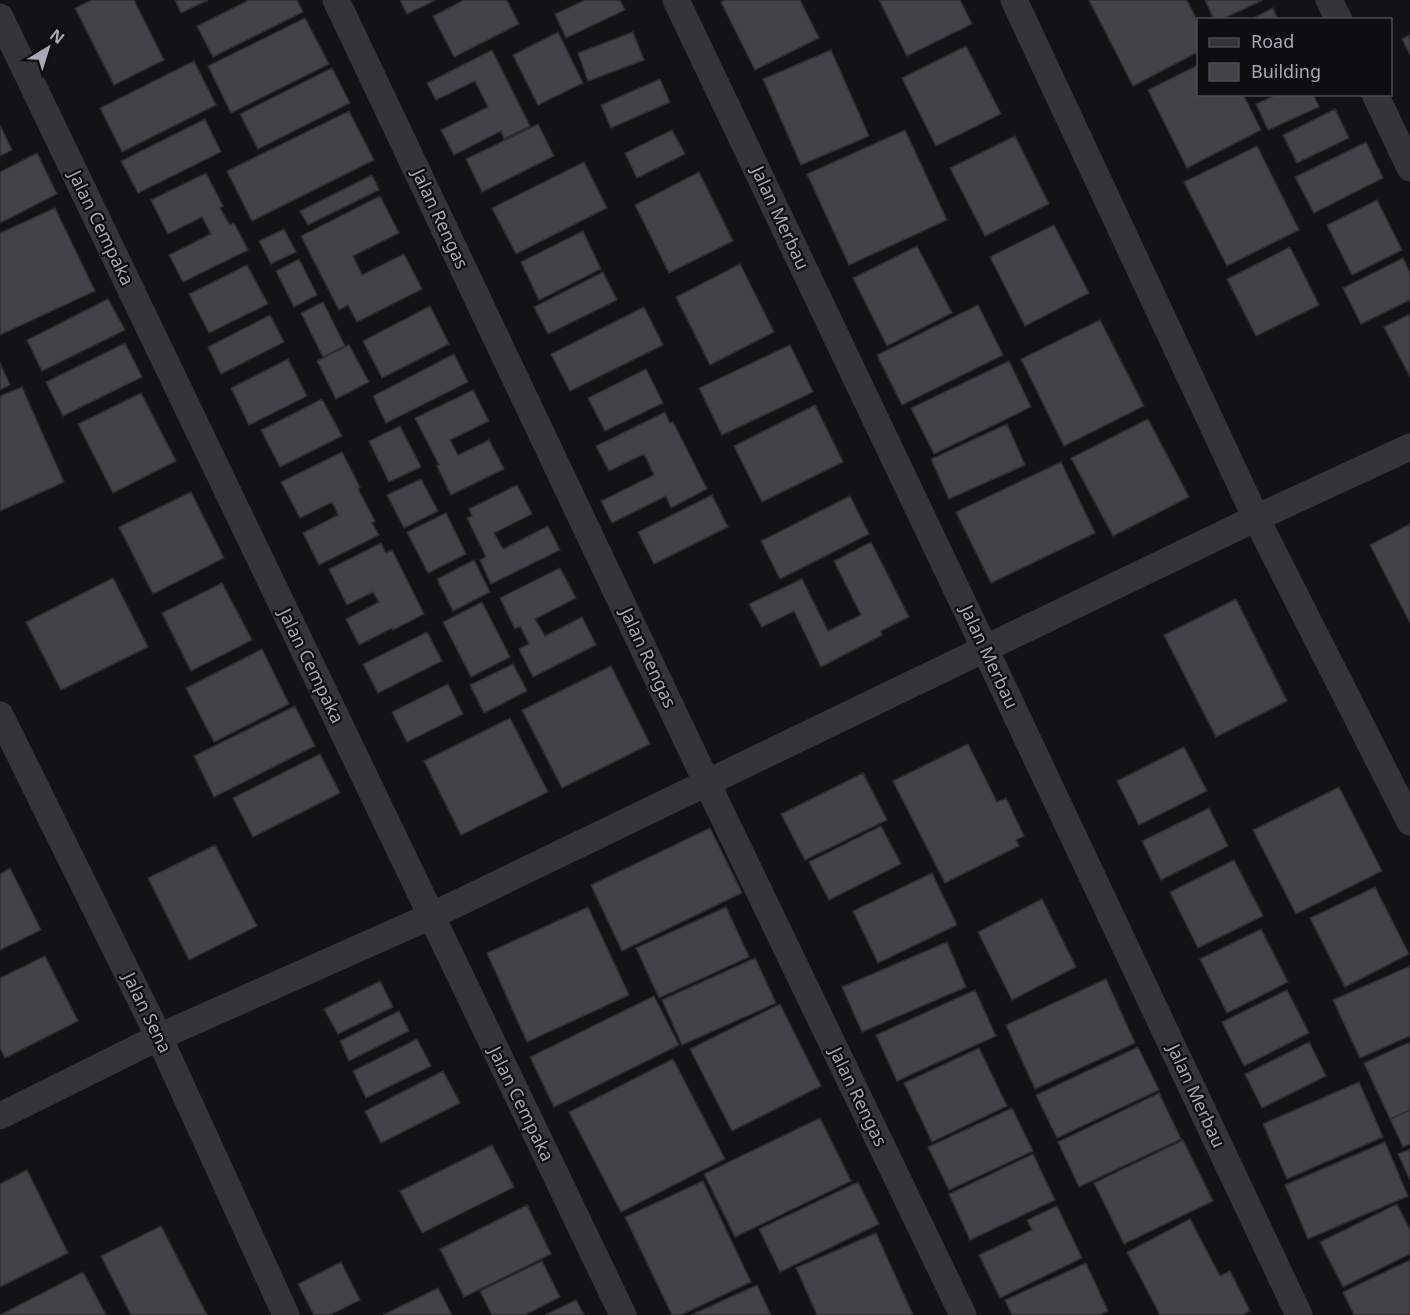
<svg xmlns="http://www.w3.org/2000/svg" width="1410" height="1315" viewBox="0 0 1410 1315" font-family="'Noto Sans',sans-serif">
  <rect width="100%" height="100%" fill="#131315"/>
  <!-- building -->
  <path fill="#424348" stroke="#2e2d31" stroke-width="1.5" d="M92,0H134L164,60L114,85L75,8Z
    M175,0H208L181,13Z
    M249,0H297L303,12L213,57L197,26Z
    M400,0H436L407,14Z
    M464,0H507L519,24L454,57L433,16Z
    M585,0H620L625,10L566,38L555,14Z
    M725,0H800L819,38L755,70L721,2Z
    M879,0H960L972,24L907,56Z
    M1089,0H1187L1198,22V52L1133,86Z
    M1205,0H1263L1220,20H1214Z
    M1273,8L1278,20H1250Z
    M305,18L329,64L231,113L208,66Z
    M558,32L583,83L538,105L513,55Z
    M633,32L644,60L588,81L578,53Z
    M1410,35V55L1402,39Z
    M966,46L1001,114L936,146L902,78Z
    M492,50L530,126L504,139L501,131L454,155L441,130L488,107L475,81L436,100L427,83Z
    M831,50L869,136L801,165L763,79Z
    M194,61L216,105L122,152L100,108Z
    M1198,65V94H1243L1261,130L1187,168L1148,90Z
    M332,68L350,103L258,149L240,114Z
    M660,79L670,102L611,128L601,105Z
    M1278,94H1313L1319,107L1268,130L1256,104Z
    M1335,109L1349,138L1297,163L1283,135Z
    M349,111L374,160L252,221L227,171Z
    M205,119L221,152L138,193L121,161Z
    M538,124L554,156L482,192L466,159Z
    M0,125L12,150L0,156Z
    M672,130L685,154L637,178L625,153Z
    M905,130L947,220L849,265L807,174Z
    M1015,136L1049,204L985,236L950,168Z
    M1366,142L1383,178L1314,213L1295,177Z
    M1257,146L1299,230L1227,266L1184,182Z
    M37,153L57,194L0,223V172Z
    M584,162L607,208L516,254L492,208Z
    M699,172L733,241L669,273L635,205Z
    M206,173L223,206L220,208L230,225L234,223L248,250L183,282L169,255L211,234L202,217L168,234L151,200Z
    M372,175L379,190L308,225L300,211Z
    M380,196L399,233L353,256L362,275L404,254L422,289L357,322L348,305L339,310L301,236Z
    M1377,200L1402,250L1352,275L1327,225Z
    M55,208L95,291L0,335V233Z
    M1054,225L1089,293L1025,326L990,257Z
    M284,229L296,252L271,264L259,241Z
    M583,231L601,269L539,300L521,262Z
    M917,246L952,313L887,346L853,278Z
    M1290,247L1319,305L1256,336L1227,279Z
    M1403,258L1410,273V300L1361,324L1343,288Z
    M299,259L317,295L294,307L276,271Z
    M740,264L774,332L710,365L676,297Z
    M247,265L268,304L209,333L189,294Z
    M603,272L617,300L548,334L534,307Z
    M108,299L125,330L42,371L27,340Z
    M323,302L345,346L323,357L301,313Z
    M978,305L1003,355L902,405L877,355Z
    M430,306L449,344L382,378L363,341Z
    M644,307L663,345L570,391L551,354Z
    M1410,314V377L1384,327Z
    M270,315L284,342L221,374L208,347Z
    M1100,320L1144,406L1064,446L1021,359Z
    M125,343L142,377L63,416L46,382Z
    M349,345L369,382L336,399L317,361Z
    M790,345L813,392L722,435L699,388Z
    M454,354L468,382L386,423L373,396Z
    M288,359L307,396L249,425L231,388Z
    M1009,361L1031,407L934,454L911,408Z
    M0,363L10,385L0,390Z
    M646,369L663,403L605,431L588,398Z
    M22,387L64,482L0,511V396Z
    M473,390L489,421L450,440L458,455L489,440L504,469L451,495L437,466L439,465L415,418Z
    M141,393L176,461L113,493L78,424Z
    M322,399L342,436L280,467L261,430Z
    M815,405L843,462L762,502L734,446Z
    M665,412L670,423L673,422L707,489L671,508L666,496L612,523L601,501L654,475L644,454L609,471L596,446Z
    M1148,419L1189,497L1113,536L1071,458Z
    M1007,424L1025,465L949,499L931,459Z
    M400,426L421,467L389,482L369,441Z
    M342,452L360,487L358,489L375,521L372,523L379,535L319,565L303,533L338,515L332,502L300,518L281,482Z
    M1061,462L1095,533L991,583L956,512Z
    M421,479L438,511L404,528L387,495Z
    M517,485L532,514L494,533L503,549L548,526L560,550L491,584L480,560L486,557L467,518L472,516L469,509Z
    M191,492L224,558L153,594L119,527Z
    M712,495L728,527L654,564L638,532Z
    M850,496L869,534L780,579L761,541Z
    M446,513L466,554L428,573L407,532Z
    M1410,524V623L1370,545Z
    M871,542L909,617L881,631L882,635L821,667L794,611L762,627L749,604L802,579L828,631L861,615L834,561Z
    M381,543L386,553L392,550L424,614L393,630L392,628L359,645L346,619L379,602L373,592L347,605L329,569Z
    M474,560L490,592L453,611L437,579Z
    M560,568L576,598L535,619L545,636L582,617L596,645L533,677L519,649L529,644L520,626L515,629L500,598Z
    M113,578L148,647L61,690L26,622Z
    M222,583L252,640L191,671L162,613Z
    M1236,599L1287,701L1216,737L1164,635Z
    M482,602L510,657L471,677L443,622Z
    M427,632L442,661L378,693L363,664Z
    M262,649L289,704L214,742L186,688Z
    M513,664L527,691L484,713L470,685Z
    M611,666L650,744L562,788L522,710Z
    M448,684L463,714L407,742L392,712Z
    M295,706L315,746L214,797L194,756Z
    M510,718L548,792L461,835L424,761Z
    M968,744L997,802L1006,798L1024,836L1016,840L1019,846L945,883L893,781Z
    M1184,747L1207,791L1139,825L1117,781Z
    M320,754L340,793L253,837L233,798Z
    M863,773L887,820L805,860L781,814Z
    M1339,787L1382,871L1296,914L1253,830Z
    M1209,808L1228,846L1161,880L1142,841Z
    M881,826L901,864L829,900L809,862Z
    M710,828L742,893L622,951L591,885Z
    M215,845L257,926L189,960L148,878Z
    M1234,860L1263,916L1198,948L1170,892Z
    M10,868L41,930L0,950V874Z
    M932,873L957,925L878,963L853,911Z
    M1375,887L1409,954L1345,987L1310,918Z
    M1042,899L1076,967L1012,1000L978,932Z
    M588,907L629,995L527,1042L487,953Z
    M726,907L749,957L659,998L636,948Z
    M1261,929L1288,982L1227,1013L1200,959Z
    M947,942L966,987L862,1032L842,987Z
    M45,956L78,1021L5,1058L0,1048V978Z
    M755,958L776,1003L682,1045L662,1000Z
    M1410,966V1036L1360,1058L1333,1000Z
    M1106,979L1135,1043L1035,1089L1006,1025Z
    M380,981L393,1007L338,1034L324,1009Z
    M975,990L996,1036L897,1081L876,1035Z
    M1287,990L1309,1033L1244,1066L1222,1022Z
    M654,996L679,1045L554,1107L530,1057Z
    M780,1004L821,1086L732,1131L690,1049Z
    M399,1011L409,1031L349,1061L340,1041Z
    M417,1039L431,1066L366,1098L353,1071Z
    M1309,1042L1326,1076L1262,1108L1245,1074Z
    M1410,1042V1110L1390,1119L1364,1063Z
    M1138,1047L1159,1090L1057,1138L1036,1095Z
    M979,1048L1007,1106L932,1142L904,1083Z
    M673,1059L725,1159L621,1212L569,1112Z
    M443,1071L460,1103L381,1143L365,1111Z
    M1359,1082L1383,1137L1287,1179L1263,1124Z
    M1159,1093L1181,1139L1079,1187L1058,1142Z
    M1012,1108L1033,1151L949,1190L928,1147Z
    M1410,1110V1144L1403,1147L1390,1119Z
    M820,1118L851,1181L735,1237L704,1174Z
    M1183,1140L1213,1201L1124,1244L1094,1183Z
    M1385,1142L1408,1196L1308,1239L1285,1185Z
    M492,1145L514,1187L422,1233L400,1191Z
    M1410,1149V1180L1398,1154Z
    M1033,1154L1055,1200L970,1240L949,1194Z
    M27,1170L68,1253L0,1287V1184Z
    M703,1181L751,1282L681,1315H672L625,1217Z
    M858,1182L879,1224L780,1272L759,1229Z
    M1397,1204L1410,1230V1254L1343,1287L1320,1242Z
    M527,1205L551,1254L464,1297L440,1249Z
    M1057,1206L1082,1258L1000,1298L979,1255L1032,1230L1027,1220Z
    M1190,1219L1220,1276L1230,1271L1250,1311L1243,1315H1160L1127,1252Z
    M161,1226L207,1315H131L101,1256Z
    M876,1233L913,1315H817L796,1268Z
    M1410,1260V1315H1354L1343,1292Z
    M542,1261L560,1297L525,1315H492L480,1291Z
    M341,1262L360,1300L330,1315H314L298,1284Z
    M1086,1263L1108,1311L1099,1315H1012L1005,1300Z
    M83,1272L106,1315H0Z
    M757,1285L771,1315H691Z
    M438,1288L452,1315H383Z
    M576,1300L584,1315H545Z"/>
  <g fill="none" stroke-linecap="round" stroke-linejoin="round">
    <!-- street -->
    <path stroke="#353539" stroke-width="27" d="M336,0L707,783L963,1315
      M676,0L985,649L1299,1315
      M1014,0L1256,518L1410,822
      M1329,0L1339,20
      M0,17L623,1315
      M1375,94L1410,168
      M0,715L159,1037L286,1315
      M0,1116L159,1037L431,916L1256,518L1410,447"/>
  </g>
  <g text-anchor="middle" stroke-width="4.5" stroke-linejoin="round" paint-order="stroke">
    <!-- street labels -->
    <g font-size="18" fill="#a6a9b4" stroke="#0e0e10">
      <text transform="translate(780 218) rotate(65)" y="6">Jalan Merbau</text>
      <text transform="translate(440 219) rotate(65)" y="6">Jalan Rengas</text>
      <text transform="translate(101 228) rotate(64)" y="6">Jalan Cempaka</text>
      <text transform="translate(989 657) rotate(65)" y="6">Jalan Merbau</text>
      <text transform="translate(648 658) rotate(65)" y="6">Jalan Rengas</text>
      <text transform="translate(311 666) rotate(64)" y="6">Jalan Cempaka</text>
      <text transform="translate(147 1013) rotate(64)" y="6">Jalan Sena</text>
      <text transform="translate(1196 1096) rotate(65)" y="6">Jalan Merbau</text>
      <text transform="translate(858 1097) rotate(64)" y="6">Jalan Rengas</text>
      <text transform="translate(521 1104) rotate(64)" y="6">Jalan Cempaka</text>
    </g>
  </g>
  <!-- legend -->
  <rect x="1197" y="18" width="195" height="78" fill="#0e0e10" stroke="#4b4c52" stroke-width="1.5"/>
  <rect x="1209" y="38" width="30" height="9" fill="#353539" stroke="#4b4c52" stroke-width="1.5"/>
  <text x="1251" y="48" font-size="18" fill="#a6a9b4">Road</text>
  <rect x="1209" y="63" width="30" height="18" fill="#424348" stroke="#4b4c52" stroke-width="1.5"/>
  <text x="1251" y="78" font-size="18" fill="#a6a9b4">Building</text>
  <!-- north arrow -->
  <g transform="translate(48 48) rotate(38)" stroke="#0e0e10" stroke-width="4.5" paint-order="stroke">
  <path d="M0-4.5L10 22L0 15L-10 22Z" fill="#a6a9b4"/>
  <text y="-9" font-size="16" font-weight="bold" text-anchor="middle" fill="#a6a9b4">N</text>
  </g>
</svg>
